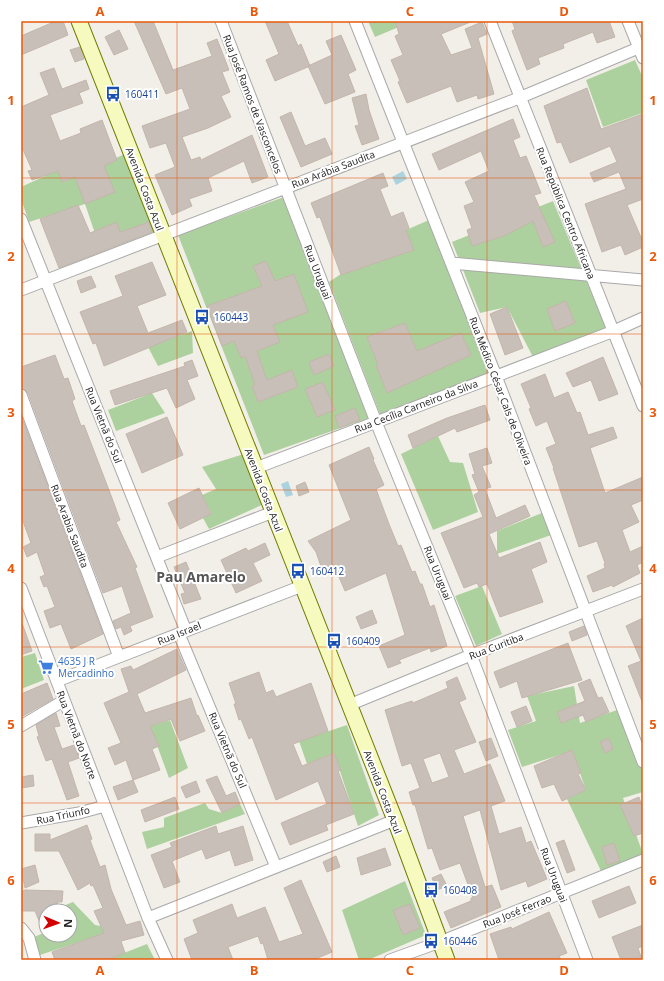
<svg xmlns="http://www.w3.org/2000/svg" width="664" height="981" viewBox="0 0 664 981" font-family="'Open Sans',sans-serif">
  <rect width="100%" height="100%" fill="#f2efe9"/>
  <!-- forest -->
  <path fill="#add19e" d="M368,21H413L375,37Z
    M635,60L643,78V113L603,127L586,80Z
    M127,153L156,231L101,251L85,204L29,222L21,199V187L45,176L41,166L53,160L63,182Z
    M284,197L369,418L264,455L178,235Z
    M553,201L606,328L533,357L507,307L480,313L452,242Z
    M429,220L489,373L380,414L329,282L406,230Z
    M192,331L193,353L158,366L148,347Z
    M152,393L165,413L116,431L108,410Z
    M438,436L450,462L463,463L478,512L433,530L401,454Z
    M244,454L264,504L209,529L203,518L211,513L202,495L216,489L202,467Z
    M542,513L551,535L497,554V531Z
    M482,586L502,634L476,646L455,596Z
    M35,653L44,680L21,689V657Z
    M574,686L580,723L617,710L643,773V792L623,798L643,854L601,871L567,799L586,790L572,751L522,767L508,730L536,721L527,696Z
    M170,720L188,768L169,778L150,726Z
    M347,725L379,815L358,826L334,753L307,764L299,741Z
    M205,803L209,809L222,813L240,804L245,814L147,849L142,832L164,827V818Z
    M405,881L426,935L368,960H359L342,910Z
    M73,902L95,925L101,926L106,933L40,955L34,937L46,932V935H70V911H63V906Z
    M147,944L155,960H106Z"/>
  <!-- water -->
  <path fill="#aad3df" d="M403,171L407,179L396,185L392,177Z
    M288,481L293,495L286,497L281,484Z"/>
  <!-- building -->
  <path fill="#c7bfb8" stroke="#c4b6ab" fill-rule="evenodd" d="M56,21H63L68,35L21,55V36Z
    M134,21H153L173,70L212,56L207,43L217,39L229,70L222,72L230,92L221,96L231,117L208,128L182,137L191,160L200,157L201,160L252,135L268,177L252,183L244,161L208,178L212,191L189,199L192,206L172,215L155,175L175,167L166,143L150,148L142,126L190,109L182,88L166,94Z
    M265,21H287L298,46L301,44L310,66L275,81L266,60L279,54Z
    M395,21H473L441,34L451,55L472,48L465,29L482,22L487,34L478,38L494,94L478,99L477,95L457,102L451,86L407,103L398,82L400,81L391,60L403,55L395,36L399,34Z
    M512,21H609L615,37L597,43L593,32L563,44L564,48L538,58L540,64L527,70L512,31L515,29Z
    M119,30L128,49L114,55L105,37Z
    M341,35L356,70L348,74L355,92L325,104L308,66L332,55L326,41Z
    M80,47L84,59L75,62L70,50Z
    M54,68L62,89L86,80L89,89L79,93L83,103L50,115L60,141L81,133L80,129L102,120L117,160L104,166L115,192L85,204L75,177L62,182L58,171L32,180L28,171L32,170L21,145V107L49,95L40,73Z
    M587,88L601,129L643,114V199L627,205L643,242V247L625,255L621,245L602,252L585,204L626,189L619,172L594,182L590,173L617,162L610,146L570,163L561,142L557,143L544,106Z
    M366,94L369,110L379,139L362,145L355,126L359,125L352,98Z
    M291,112L305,146L325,138L332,154L301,167L280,117Z
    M513,119L520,137L513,140L520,158L526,156L541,193L534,195L555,242L543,247L533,221L504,236L472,246L467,230L472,228L464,206L474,202L465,182L489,171L481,151L439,170L432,154Z
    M383,173L388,186L380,189L391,217L403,212L409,228L406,230L414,250L341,275L320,217L317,218L311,203Z
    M78,205L90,233L117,222L120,232L149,222L152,232L59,268L40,219Z
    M266,261L275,281L294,274L308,312L273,325L280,342L257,351L267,380L292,370L298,387L258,402L252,386L255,385L245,356L241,358L234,341L222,346L207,306L262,286L253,266Z
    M152,262L166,295L137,306L148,333L182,320L187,332L104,366L96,343L93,344L80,312L123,296L115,276Z
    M91,276L96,287L81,293L77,281Z
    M566,301L575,323L555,331L547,309Z
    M507,307L523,348L505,355L490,314Z
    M405,323L417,351L461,333L471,355L387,393L376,366L378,365L367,337Z
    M329,354L334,366L314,375L309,362Z
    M55,355L64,379L68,378L75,399L72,401L81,426L84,425L112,498L120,520L116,522L137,567L135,568L153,617L130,626L132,631L124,635L121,627L116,629L113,621L131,613L122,586L103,593L28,393L21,388V367Z
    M603,357L618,394L599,401L591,380L573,387L566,373Z
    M192,360L198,376L187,380L195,399L176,408L167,388L115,405L110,391L185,366L184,363Z
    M545,374L554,398L568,392L577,413L580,412L588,435L613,427L617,438L590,448L605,493L643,477V500L631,505L639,522L622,530L630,552L643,546V562L637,565L640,573L613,587L612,585L593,592L587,576L605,568L604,564L605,563L597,541L579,547L553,468H554L546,448L556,444L547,421L536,426L529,409L531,408L521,384Z
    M323,382L335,410L317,417L305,389Z
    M485,405L490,420L457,432L455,428L413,448L408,435L447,418Z
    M355,408L360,420L339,428L335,416Z
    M21,415L103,634L71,649L61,624L50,628L44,611L55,607L47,586L44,587L40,577L45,575L37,552L27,557L23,547L31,543L21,516Z
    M167,417L183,455L142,473L126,434Z
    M369,447L374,459L373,460L384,485L376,489L389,524L398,546L401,545L412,572L415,571L420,584H422L430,607L434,605L447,646L431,652L430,648L399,660L401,663L388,668L379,646L405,635L386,573L345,591L336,570L324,575L316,552L308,541L351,520L329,465Z
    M487,448L492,463L482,466L491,487L485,489L496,518L525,505L530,516L489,534L499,558L540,542L547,562L531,569L543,602L500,617L487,584L479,587L477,583L464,588L441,533L483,517L474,495L479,492L472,475L475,474L469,454Z
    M305,482L309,492L299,496L296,486Z
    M199,488L211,514L180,529L168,503Z
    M265,543L270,555L253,563L262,581L236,593L221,560L246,548L248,551Z
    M186,562L201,599L184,604L181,594L185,593L174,567Z
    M372,610L377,623L361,629L356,617Z
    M643,618V704L628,666L641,661L626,626Z
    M22,623L32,651L21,655V624Z
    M584,626L587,635L572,641L569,632Z
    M568,643L582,680L522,698L517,681L500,688L494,672Z
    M177,649L186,670L137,694L145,713L191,698L197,716L198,715L205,731L180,741L171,719L150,726L159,746L152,749L160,770L133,780L126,760L115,765L108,748L121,743L104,703L129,692L121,669L131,666L133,670Z
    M259,672L266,693L273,690L276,697L311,683L328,731L293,744L302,766L334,753L341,770L338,771L354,814L326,825L328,830L290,845L281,823L327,804L318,781L276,800L252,737L249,739L241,719L239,720L234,704H236L229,683Z
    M457,677L466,699L459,702L476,742L454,750L464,774L490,764L505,801L491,806L499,834L521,827L526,843L531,841L547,879L528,887L526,881L501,890L480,810L463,816L485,887L492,885L501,907L451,928L444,912L471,901V898H473L460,863L440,870L432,848L428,849L415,805H413L409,792L420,788L411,763L402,766L385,710L412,701L413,703L448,688L446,682ZM440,753L449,777L432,783L423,759Z
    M590,679L598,698L602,697L609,712L586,722L583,715L561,723L557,712L585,701L578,684Z
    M47,683L53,699L21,717V694Z
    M526,706L532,721L517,727L511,712Z
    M56,713L60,726L54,727L62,749L74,745L79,758L68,762L79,796L67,800L52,759L46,761L37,737L39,736L36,725Z
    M491,738L498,756L486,761L479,742Z
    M609,738L613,749L605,753L600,742Z
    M572,750L581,773L578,774L586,790L562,801L554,784L542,788L534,766Z
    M33,775L34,786L21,788V777Z
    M217,776L226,796L235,792L240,804L222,813L206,780Z
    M133,780L138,792L118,800L113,787Z
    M196,781L200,792L186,798L181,787Z
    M175,797L179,809L145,822L141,810Z
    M639,797L643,809V833L634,836L620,805Z
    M87,825L92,839L90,840L100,867L105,865L111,889L126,925L140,921L144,935L121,941L125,953L106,960H55L52,952L104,933L94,911L103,908L93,885L91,886L90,883L78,890L59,851H35V834H50V840Z
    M216,826L218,834L243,826L253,860L235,866L230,850L206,859L202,849L172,861L180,882L164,888L151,855L172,847L170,843Z
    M564,840L575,870L567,873L556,843Z
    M614,843L620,861L607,865L602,847Z
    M385,848L391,865L361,875L357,858Z
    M336,856L340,867L327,872L323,862Z
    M35,865L39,882L25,888L21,869Z
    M441,874L447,886L437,890L432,878Z
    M301,880L332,952L313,960H268L263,943L261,944L258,936L228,947L233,960H192L184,939L198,933L193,920L232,904L237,918L265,907L279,942L303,934L284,888Z
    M629,886L636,903L599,918L592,901Z
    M25,890L63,891L62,902H57L61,911H46V938L35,911H21V892Z
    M410,904L420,928L403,935L393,910Z
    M549,912L567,953L559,956L561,960H499L490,934L511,927L512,929Z
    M643,925V946L638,948L642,960H621L612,937Z"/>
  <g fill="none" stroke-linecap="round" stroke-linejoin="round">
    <!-- street casing -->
    <g stroke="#a9a9a9" stroke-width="13">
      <path id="street" d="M221,21L376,422L471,655L587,960
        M355,21L496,376L643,762
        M490,21L643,406
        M628,21L643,58
        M21,219L186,631
        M451,263L643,280
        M21,290L519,98L643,46
        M21,395L119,657
        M256,468L614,331L643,318
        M157,557L273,512
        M21,588L148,918L167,960
        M179,634L276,867
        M57,681L302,586
        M349,705L471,655L643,589
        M21,726L63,701
        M21,823L79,813L105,806
        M148,918L395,820
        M21,928L29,938L35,960
        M390,960L440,942L643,860"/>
    </g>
    <!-- secondary casing -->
    <g stroke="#707d05" stroke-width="17">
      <path id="secondary" d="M79,21L395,820L447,960"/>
    </g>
    <!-- street -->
    <use href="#street" stroke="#fff" stroke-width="11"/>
    <!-- secondary -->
    <use href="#secondary" stroke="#f7fabf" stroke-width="15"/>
  </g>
  <!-- grid -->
  <path fill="none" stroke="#e8590c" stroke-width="1" stroke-opacity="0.55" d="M177,21V960M332,21V960M487,21V960M21,178H643M21,334H643M21,490H643M21,647H643M21,803H643"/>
  <!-- icons -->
  <defs>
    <g id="bus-bare" transform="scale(1.2)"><path d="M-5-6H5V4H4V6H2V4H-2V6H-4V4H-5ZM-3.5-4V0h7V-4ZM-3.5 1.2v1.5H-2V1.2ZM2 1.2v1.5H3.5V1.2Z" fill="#1a4fb4" stroke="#fff" stroke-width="2.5" paint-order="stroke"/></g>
    <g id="supermarket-bare" transform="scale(1.2)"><path d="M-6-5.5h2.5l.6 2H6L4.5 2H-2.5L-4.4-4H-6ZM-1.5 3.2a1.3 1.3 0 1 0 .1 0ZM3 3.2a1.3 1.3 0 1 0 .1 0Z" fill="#3f7fe0" stroke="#fff" stroke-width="2.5" paint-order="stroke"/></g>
  </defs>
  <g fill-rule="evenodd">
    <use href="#bus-bare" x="113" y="94"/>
    <use href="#bus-bare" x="202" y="317"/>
    <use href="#bus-bare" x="298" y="571"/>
    <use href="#bus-bare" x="334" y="641"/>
    <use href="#supermarket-bare" x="46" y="667"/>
    <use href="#bus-bare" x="431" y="890"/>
    <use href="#bus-bare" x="431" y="941"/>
  </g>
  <g text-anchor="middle" stroke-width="4" stroke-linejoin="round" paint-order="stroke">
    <!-- transit labels -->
    <g font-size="10" fill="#164399" stroke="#fff" text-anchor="start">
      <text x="125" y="98">160411</text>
      <text x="214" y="321">160443</text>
      <text x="310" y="575">160412</text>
      <text x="346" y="645">160409</text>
      <text x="443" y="894">160408</text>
      <text x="443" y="945">160446</text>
    </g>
    <!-- street labels -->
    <g font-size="10" fill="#222" stroke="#fff">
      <text transform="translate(253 104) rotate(69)" y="4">Rua José Ramos de Vasconcelos</text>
      <text transform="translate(333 169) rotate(-21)" y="4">Rua Arábia Saudita</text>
      <text transform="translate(145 189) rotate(69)" y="4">Avenida Costa Azul</text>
      <text transform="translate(566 213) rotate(68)" y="4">Rua República Centro Africana</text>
      <text transform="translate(318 272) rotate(69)" y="4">Rua Uruguai</text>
      <text transform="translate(501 391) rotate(69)" y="4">Rua Médico César Cals de Oliveira</text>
      <text transform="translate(416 406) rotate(-21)" y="4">Rua Cecília Carneiro da Silva</text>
      <text transform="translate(104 425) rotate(68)" y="4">Rua Vietnã do Sul</text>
      <text transform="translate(264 490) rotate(69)" y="4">Avenida Costa Azul</text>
      <text transform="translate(70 526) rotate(69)" y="4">Rua Arabia Saudita</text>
      <text transform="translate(438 573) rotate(68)" y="4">Rua Uruguai</text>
      <text transform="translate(179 633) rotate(-22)" y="4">Rua Israel</text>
      <text transform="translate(496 646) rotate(-21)" y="4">Rua Curitiba</text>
      <text transform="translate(77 735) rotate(69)" y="4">Rua Vietnã do Norte</text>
      <text transform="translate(228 750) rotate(67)" y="4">Rua Vietnã do Sul</text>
      <text transform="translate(383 792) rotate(69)" y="4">Avenida Costa Azul</text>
      <text transform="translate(63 815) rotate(-12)" y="4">Rua Triunfo</text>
      <text transform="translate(554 875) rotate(69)" y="4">Rua Uruguai</text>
      <text transform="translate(517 911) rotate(-22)" y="4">Rua José Ferrao</text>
    </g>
    <!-- shop labels -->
    <g font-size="10" fill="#366cbe" stroke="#fff" text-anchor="start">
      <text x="58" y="665">4635 J R<tspan x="58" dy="12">Mercadinho</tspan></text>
    </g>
    <!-- district labels -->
    <g font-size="14" font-weight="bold" fill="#555" stroke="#fff">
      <text x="201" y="582">Pau Amarelo</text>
    </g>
  </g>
  <!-- border -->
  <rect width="664" height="981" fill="none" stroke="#ffffff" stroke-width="44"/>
  <!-- north arrow -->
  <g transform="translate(58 923) rotate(92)"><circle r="19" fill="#ffffff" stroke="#a7a7a7"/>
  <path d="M0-3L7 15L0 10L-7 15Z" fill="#d40000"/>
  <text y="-6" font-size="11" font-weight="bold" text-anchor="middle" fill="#222222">N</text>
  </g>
  <rect x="22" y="22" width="620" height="937" fill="none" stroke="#e8590c" stroke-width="1.5"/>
  <g font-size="13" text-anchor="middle" font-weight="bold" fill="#e8590c">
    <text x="100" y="16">A</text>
    <text x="254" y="16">B</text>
    <text x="410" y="16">C</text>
    <text x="564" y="16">D</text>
    <text x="11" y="105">1</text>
    <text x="653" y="105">1</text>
    <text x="11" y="261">2</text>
    <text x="653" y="261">2</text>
    <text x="11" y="417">3</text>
    <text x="653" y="417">3</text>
    <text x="11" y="573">4</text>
    <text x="653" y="573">4</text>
    <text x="11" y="729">5</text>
    <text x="653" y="729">5</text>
    <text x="11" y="885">6</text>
    <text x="653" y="885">6</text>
    <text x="100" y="975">A</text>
    <text x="254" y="975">B</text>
    <text x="410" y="975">C</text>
    <text x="564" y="975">D</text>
  </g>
</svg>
